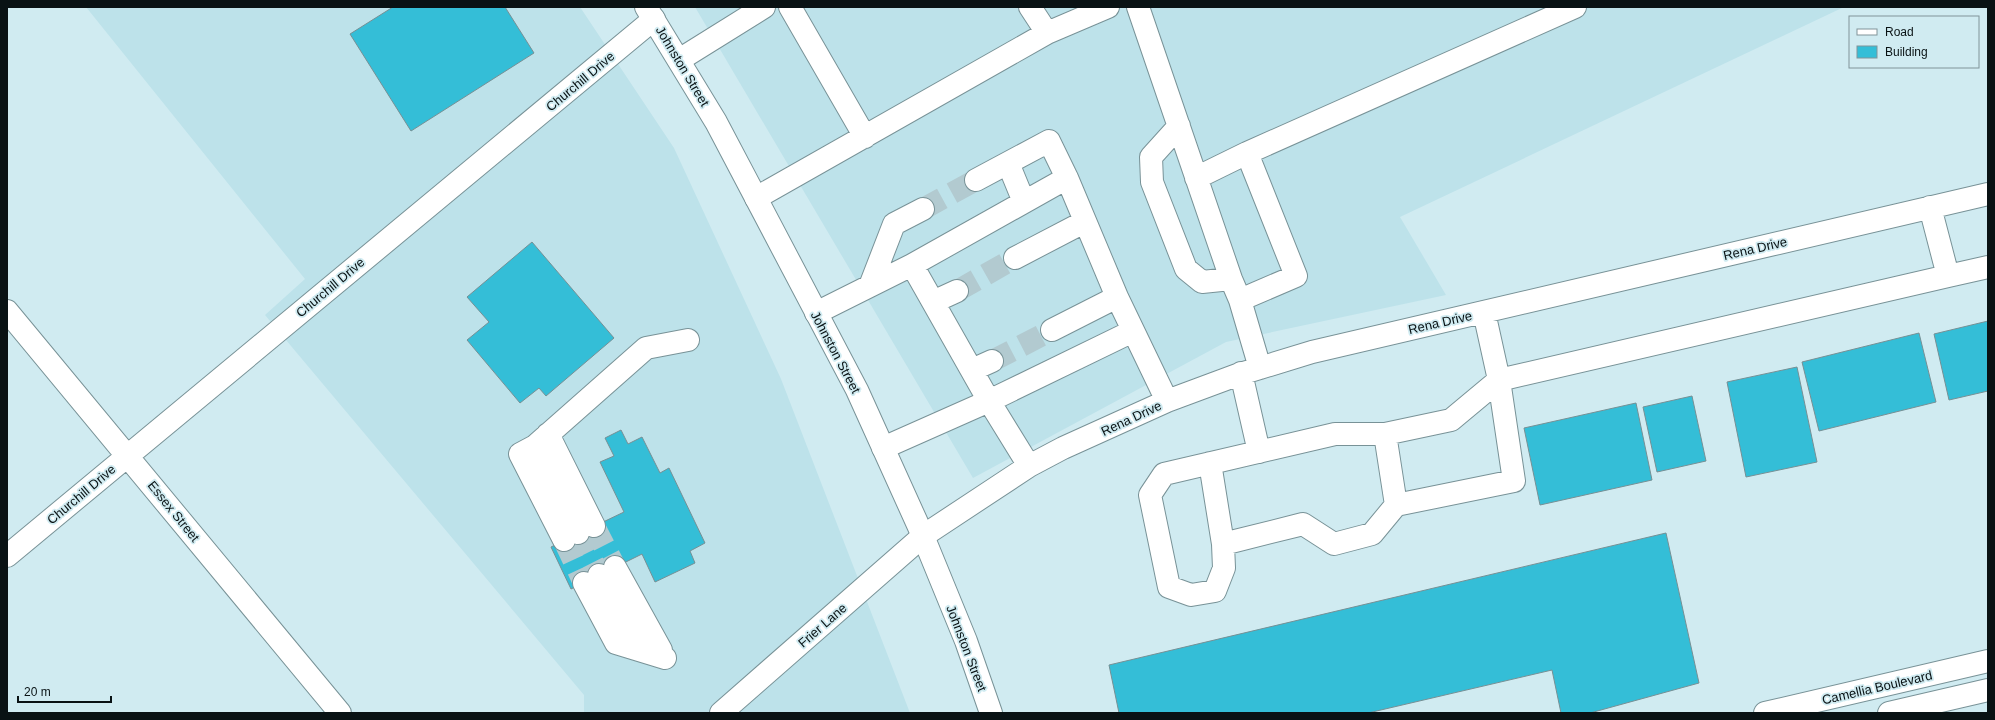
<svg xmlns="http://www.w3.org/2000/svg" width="1995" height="720" viewBox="0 0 1995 720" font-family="Arial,sans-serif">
  <rect width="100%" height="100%" fill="#d0ebf1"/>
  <!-- built -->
  <path fill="#bde2ea" d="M86,7H580L674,148L781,379L910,713H584V695L265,315L305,279Z
    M695,7H1844L1400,217L1446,295L1226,342L973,478Z"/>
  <!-- building -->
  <path fill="#34bed7" stroke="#769095" d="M393,7H505L534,53L411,131L350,34Z
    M532,242L614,338L546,396L539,388L520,403L467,340L489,322L467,297Z
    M1988,321V391L1949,400L1934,334Z
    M1919,333L1936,402L1819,431L1802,362Z
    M1797,367L1817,462L1746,477L1727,382Z
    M1692,396L1706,461L1657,472L1643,407Z
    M1636,403L1652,480L1540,505L1524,428Z
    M621,430L628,444L642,437L660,473L669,468L705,543L690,551L695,563L655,582L642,554L571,589L551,547L624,512L600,462L614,456L605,438Z
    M1666,533L1699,683L1590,713H1561L1552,670L1368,713H1119L1109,665Z"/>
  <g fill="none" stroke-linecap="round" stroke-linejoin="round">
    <!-- minor-tunnel -->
    <path stroke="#b2cad0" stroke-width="22" stroke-dasharray="22 11" stroke-linecap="butt" d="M923,209L976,180
      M957,291L1015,258
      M992,361L1052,330
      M594,526L615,567
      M578,533L599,575
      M564,540L584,583"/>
    <!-- minor casing -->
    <g stroke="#789297" stroke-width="24">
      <path id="minor" d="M790,7L865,137
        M1138,7L1231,279L1240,300L1260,368
        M1047,33L1108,7
        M679,60L764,7
        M1179,126L1151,157L1152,182L1186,269L1202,282L1231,279
        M1247,153L1575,7
        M1008,163L1024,202
        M1196,178L1247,153L1296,276L1240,300
        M976,180L1049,141L1067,178
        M756,198L1047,33L1030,7
        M1930,207L1948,276L1988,267
        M1015,258L1084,222
        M912,265L989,401L1029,466
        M870,286L894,224L923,209
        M933,302L957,291
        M7,311L340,713
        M816,313L912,265L1067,178L1117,297L1167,401
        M1052,330L1117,297
        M972,370L992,361
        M1241,373L1259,452
        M548,434L594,526
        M535,446L578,533
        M883,448L989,401L1133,331
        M1210,463L1223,544L1224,568L1215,591L1191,595L1169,587L1150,495L1164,474L1335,434H1385L1451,420L1499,380L1948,276
        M1396,505L1514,481L1499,380L1484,312
        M564,540L520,454L535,446L646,348L688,340
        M1223,544L1303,524L1334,544L1372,534L1396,505L1385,434
        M7,556L654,19
        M615,567L661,650
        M599,575L629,631L652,649
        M584,583L616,643L665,658
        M721,713L923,536L1029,466L1063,448L1167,401L1237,375L1312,352L1988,194"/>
    </g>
    <!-- major casing -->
    <g stroke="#789297" stroke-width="24">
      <path id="major" d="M646,7L716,122L857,390L923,536L966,641L991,713
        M1765,713L1988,661
        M1889,713L1988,690"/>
    </g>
    <!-- minor -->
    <use href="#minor" stroke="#fff" stroke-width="22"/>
    <!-- major -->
    <use href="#major" stroke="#fff" stroke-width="22"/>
  </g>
  <g text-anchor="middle" stroke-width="3.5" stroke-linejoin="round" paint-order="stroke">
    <!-- street labels -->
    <g font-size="13" fill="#091214" stroke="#d0ebf1">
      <text transform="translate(683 66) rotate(59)" y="5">Johnston Street</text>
      <text transform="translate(580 81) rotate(-40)" y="5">Churchill Drive</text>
      <text transform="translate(1755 248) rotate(-13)" y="5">Rena Drive</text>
      <text transform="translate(330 287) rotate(-40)" y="5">Churchill Drive</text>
      <text transform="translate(1440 322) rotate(-13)" y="5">Rena Drive</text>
      <text transform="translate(836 352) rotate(62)" y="5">Johnston Street</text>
      <text transform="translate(1131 418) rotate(-25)" y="5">Rena Drive</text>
      <text transform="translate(81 494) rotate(-40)" y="5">Churchill Drive</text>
      <text transform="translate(174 511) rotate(51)" y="5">Essex Street</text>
      <text transform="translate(822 625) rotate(-41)" y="5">Frier Lane</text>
      <text transform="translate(967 648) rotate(69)" y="5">Johnston Street</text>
      <text transform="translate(1877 687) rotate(-13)" y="5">Camellia Boulevard</text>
    </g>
  </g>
  <!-- border -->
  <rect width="1995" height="720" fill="none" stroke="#091214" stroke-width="16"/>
  <!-- legend -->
  <rect x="1849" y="16" width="130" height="52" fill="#d0ebf1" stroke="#809499"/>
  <rect x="1857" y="29" width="20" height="6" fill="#ffffff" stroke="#809499"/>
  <text x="1885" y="36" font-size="12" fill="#091214">Road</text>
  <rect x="1857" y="46" width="20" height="12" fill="#34bed7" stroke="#809499"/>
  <text x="1885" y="56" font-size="12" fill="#091214">Building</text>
  <!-- scale -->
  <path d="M18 696v6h93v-6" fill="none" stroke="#091214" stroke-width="2"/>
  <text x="24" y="696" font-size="12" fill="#091214" stroke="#d0ebf1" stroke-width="3" paint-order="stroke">20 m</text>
</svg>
